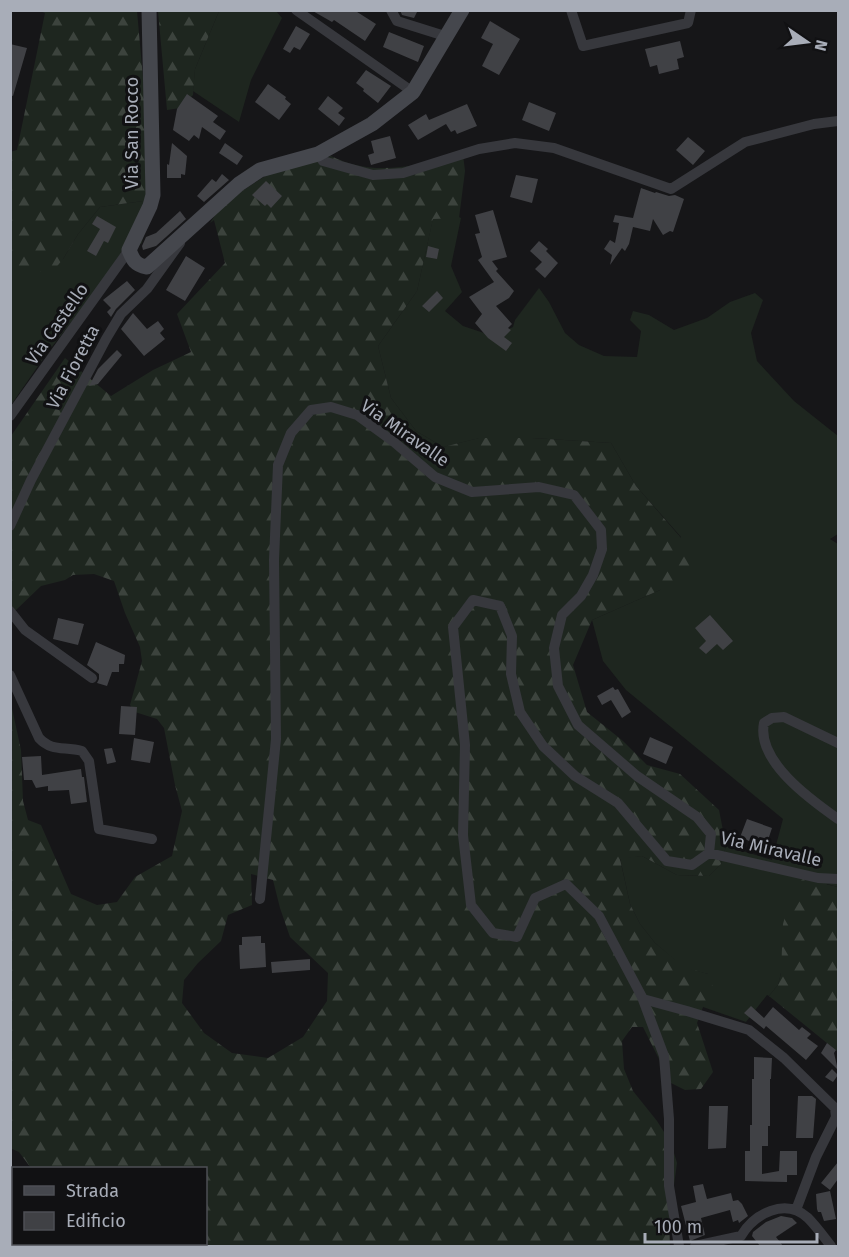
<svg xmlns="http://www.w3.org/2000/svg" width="849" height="1257" viewBox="0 0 849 1257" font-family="'Fira Sans',sans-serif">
  <defs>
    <pattern id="forest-firs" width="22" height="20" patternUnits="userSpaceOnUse" patternTransform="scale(1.5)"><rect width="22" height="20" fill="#1e261f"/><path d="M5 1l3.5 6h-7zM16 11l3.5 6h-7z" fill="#3c433d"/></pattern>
  </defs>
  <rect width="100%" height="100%" fill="#161618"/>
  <!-- grass -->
  <path fill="#1e261f" d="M219,11H276L282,18L251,80L239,122L193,91L195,69Z
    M150,200L142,243L119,262L47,353L11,405V268L63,259L78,234L100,207Z
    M459,217L461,218L451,266L462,292L445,311L463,326L493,336L513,327L515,320L539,288L549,302L565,333L579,345L604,356L637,357L641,331L630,320L633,311L649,315L674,330L707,318L730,302L755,293L763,300L751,333L757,361L794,401L838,436V534L830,539L838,544V887L827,884L781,973L778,985L769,996L767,995L746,1022L703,1007L708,974L684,968L655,943L640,924L630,904L620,858L642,856L677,875L709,876L721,864L726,846L772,860L783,819L626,690L603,661L592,620L660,590L681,537L636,486L611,443L532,438H480L443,447L416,431L391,398L378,346L417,291L433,218Z"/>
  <!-- forest -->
  <path fill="url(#forest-firs)" fill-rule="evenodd" d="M40,11H137L148,134L150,200L100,207L78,234L63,259L54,270L37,272L11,268L10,152L17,150L45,13Z
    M158,11H219L195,69L193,95L180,108L167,110Z
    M463,155L465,171L459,218L433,219L417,291L378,346L391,398L416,431L443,447L479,438H532L611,443L636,486L701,561L660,590L592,620L573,665L587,712L623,741L647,765L680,774L719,810L726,846L721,864L709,876L677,875L642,856L620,859L630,904L640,924L655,943L684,967L708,974L716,995L703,1007L697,1023L713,1072L701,1089L685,1090L671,1083L643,1027H632L622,1041L624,1069L633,1091L657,1121L671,1143L677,1163L669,1221L670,1246H137L131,1244H206V1168H31L19,1152L10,1148V699L21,750L23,801L28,820L41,825L71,894L97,905L117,902L135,877L172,856L182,811L175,785L164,728L157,719L135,712L130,705L142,661L140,647L125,613L114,581L94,574L73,575L65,580L41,586L16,610L11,609V436L65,358L111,396L153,370L191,352L177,314L225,263L214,220L210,223L222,204L270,173L331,156C373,178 419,165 463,155ZM251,874L273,880L280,908L290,937L328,973L327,1001L303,1037L268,1058L232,1053L204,1033L182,1003L184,980L198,963L221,941L228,915L252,905Z
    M803,879L838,887V1052L769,996L778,985L781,973L783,924L793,888Z"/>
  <!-- building -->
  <path fill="#404145" d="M311,10H354L376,24L365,41L334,20L332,22Z
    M400,10H418L414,18L402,15Z
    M490,21L520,39L499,75L482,66L493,44L481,38Z
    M296,26L310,34L300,50L294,47L290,53L283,49Z
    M389,32L424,46L418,62L383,47Z
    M680,41L684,57L677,59L679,69L659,74L657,65L650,67L645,49Z
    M10,44L27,48L13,96L10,95Z
    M366,70L391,86L378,103L363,91L364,89L356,83Z
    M268,84L286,97L285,99L291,104L279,120L255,102Z
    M187,94L218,116L213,122L226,131L220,140L202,127L199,139L194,135L189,141L173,130L177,109Z
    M328,96L343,108L338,113L345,118L339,126L318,109Z
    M529,102L556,113L549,131L522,120Z
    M467,104L477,126L457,134L455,130L451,132L446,124L418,140L408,125L426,114L429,120Z
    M390,136L396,158L371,165L368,155L374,153L371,141Z
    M688,137L705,151L693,165L676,150Z
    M172,143L187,156L185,175L181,174V178H167V164L169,165Z
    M225,143L243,156L237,165L219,153Z
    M222,174L229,180L204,202L197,196L212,179L216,182Z
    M516,175L538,179L532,203L510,197Z
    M266,181L282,196L271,208L267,204L265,206L252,195Z
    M641,188L655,193L656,192L669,196L675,195L684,199L673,232L670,231L663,235L653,219L650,231L633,227L629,244L625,251L622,248L610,265L612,255L604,249L610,240L615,243L619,223L613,222L615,215L633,218Z
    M493,210L507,257L492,261L498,269L496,271L514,291L509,298L496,306L512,324L508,328L511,330L504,337L512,343L506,351L488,338L475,323L482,314L469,297L494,282L478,260L482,257L475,234L480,233L475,215Z
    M180,211L186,219L156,246L143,250L142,246L146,237L156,233Z
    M97,216L116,227L108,243L104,241L96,256L87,251L100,229L92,224Z
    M539,241L548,249L546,251L558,263L545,278L535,269L542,262L530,251Z
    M428,246L439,249L437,259L426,257Z
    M186,256L205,268L185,301L166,290Z
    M127,281L135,290L116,309L111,317L107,312L111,308L103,300Z
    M437,291L443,298L429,312L422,306Z
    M133,313L147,329L158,321L164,329L160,333L165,339L144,356L121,329Z
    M117,350L122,355L98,384L89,386L98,369Z
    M710,615L733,641L723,650L717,644L706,654L699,648L706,641L695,628Z
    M58,618L84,624L78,645L53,639Z
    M96,642L125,655L124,664H119V672H112L107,686L97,683L99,679V674L87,665Z
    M613,687L615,690L618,689L631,712L622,718L611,700L602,705L597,696Z
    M121,706L137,707L135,735L119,734Z
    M650,737L673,747L666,764L643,754Z
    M134,738L154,742L150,763L131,760Z
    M112,748L116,762L107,764L104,749Z
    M41,756L42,775L81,769L82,777H84L87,802L71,804L69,790L48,791V786L36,788L32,780H24L22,757Z
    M747,819L772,828L767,843L755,844L745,839L739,840Z
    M261,936V943H265L266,967L240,969L239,945H242V937Z
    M310,959V970L272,973L271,962Z
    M751,1006L764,1018L773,1007L799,1030L802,1027L811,1034L807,1038L818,1046L806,1060L766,1026L764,1029L744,1013Z
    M827,1043L836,1050L834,1053L838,1070L821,1053Z
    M754,1057L772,1058L771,1079H770V1126H768V1146H762V1174L779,1171L780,1151H797V1175H787V1182L745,1181V1151H750V1125H752V1079H754Z
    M832,1069L838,1075L833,1082L825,1077Z
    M798,1096H812L816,1099L813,1138H796Z
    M709,1106H728L726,1148L708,1149Z
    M838,1162V1179L830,1190L821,1183Z
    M703,1184L707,1199L731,1193L733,1201L738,1200L742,1204L748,1216L739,1223L738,1220L733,1222L730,1210L701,1218L705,1235L690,1241L681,1206L696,1202L693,1186Z
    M830,1191L836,1219L824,1221L821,1212H818L817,1209L816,1194Z
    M781,1216L792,1218L797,1223L776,1237L783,1246H760L752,1236L753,1232L766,1222Z"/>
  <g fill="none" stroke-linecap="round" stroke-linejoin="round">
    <!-- street -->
    <path stroke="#37383d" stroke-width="10" d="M296,10L413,92
      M391,10L397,21L448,37
      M571,10L583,46L688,23L691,10
      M318,154L323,161L373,175L403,173L479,149L515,143L554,148L671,189L745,142L814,124L838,121
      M10,416L129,250
      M10,526L31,480L106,339L121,314L147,289L180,243
      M10,611L25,630L92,678
      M10,675L39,738C52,752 64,746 82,751L89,761L99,829L152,839
      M838,743L784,717L772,718L764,723C756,761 811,800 838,819
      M260,899L276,739L274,560L278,465L291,433L311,410L331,407L357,415L394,442L435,477L472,492L539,487L574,495L601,530L602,549L593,575L581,596L562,615L554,648L558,686L578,725L637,776L697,817L711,834L709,853L818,878L838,879
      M643,999L687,1011L749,1030L784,1058L835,1108L836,1117L816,1157L796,1210
      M10,1235L14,1237
      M741,1236C754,1214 785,1197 808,1218C816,1226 824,1237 831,1246
      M28,1244L34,1246
      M679,1246L669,1186V1119L664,1056L642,997L599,916L566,884L535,898L517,937L493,933L471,905L463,835L465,745L453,627L473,600L500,606L512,636L511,674L520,712L543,746L575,776L618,803L667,861L692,865L709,853
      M695,1246L741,1236"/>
    <!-- secondary -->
    <path stroke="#45474d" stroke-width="15" d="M149,10L153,195L150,206L129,250C133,260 135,265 147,267L239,184L260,170L318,154L372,124L413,92L462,10"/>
  </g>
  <g text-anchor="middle" stroke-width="6" stroke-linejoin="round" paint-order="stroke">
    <!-- street labels -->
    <g font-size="18" fill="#a8adb8" stroke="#111113">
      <text transform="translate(132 133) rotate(-90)" y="6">Via San Rocco</text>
      <text transform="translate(57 324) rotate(-55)" y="6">Via Castello</text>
      <text transform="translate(73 367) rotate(-62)" y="6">Via Fioretta</text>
      <text transform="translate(405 433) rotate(35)" y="6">Via Miravalle</text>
      <text transform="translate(771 849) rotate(13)" y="6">Via Miravalle</text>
    </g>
  </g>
  <!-- border -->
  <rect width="849" height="1257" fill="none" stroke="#a8adb8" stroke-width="24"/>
  <!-- legend -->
  <rect x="12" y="1167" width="195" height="78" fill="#111113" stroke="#4d4f55" stroke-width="1.5"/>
  <rect x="24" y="1186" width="30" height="9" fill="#45474d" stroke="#4d4f55" stroke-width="1.5"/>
  <text x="66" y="1197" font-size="18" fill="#a8adb8">Strada</text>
  <rect x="24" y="1212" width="30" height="18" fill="#404145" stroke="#4d4f55" stroke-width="1.5"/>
  <text x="66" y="1227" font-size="18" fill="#a8adb8">Edificio</text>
  <!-- north arrow -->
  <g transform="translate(807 42) rotate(104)" stroke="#111113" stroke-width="4.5" paint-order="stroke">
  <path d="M0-4.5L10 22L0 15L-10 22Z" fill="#a8adb8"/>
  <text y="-9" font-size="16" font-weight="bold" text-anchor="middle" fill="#a8adb8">N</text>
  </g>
  <!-- scale -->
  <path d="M645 1233v9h172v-9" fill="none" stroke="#a8adb8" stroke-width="3"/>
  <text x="654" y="1233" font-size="18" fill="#a8adb8" stroke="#111113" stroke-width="4.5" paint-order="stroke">100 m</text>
</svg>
